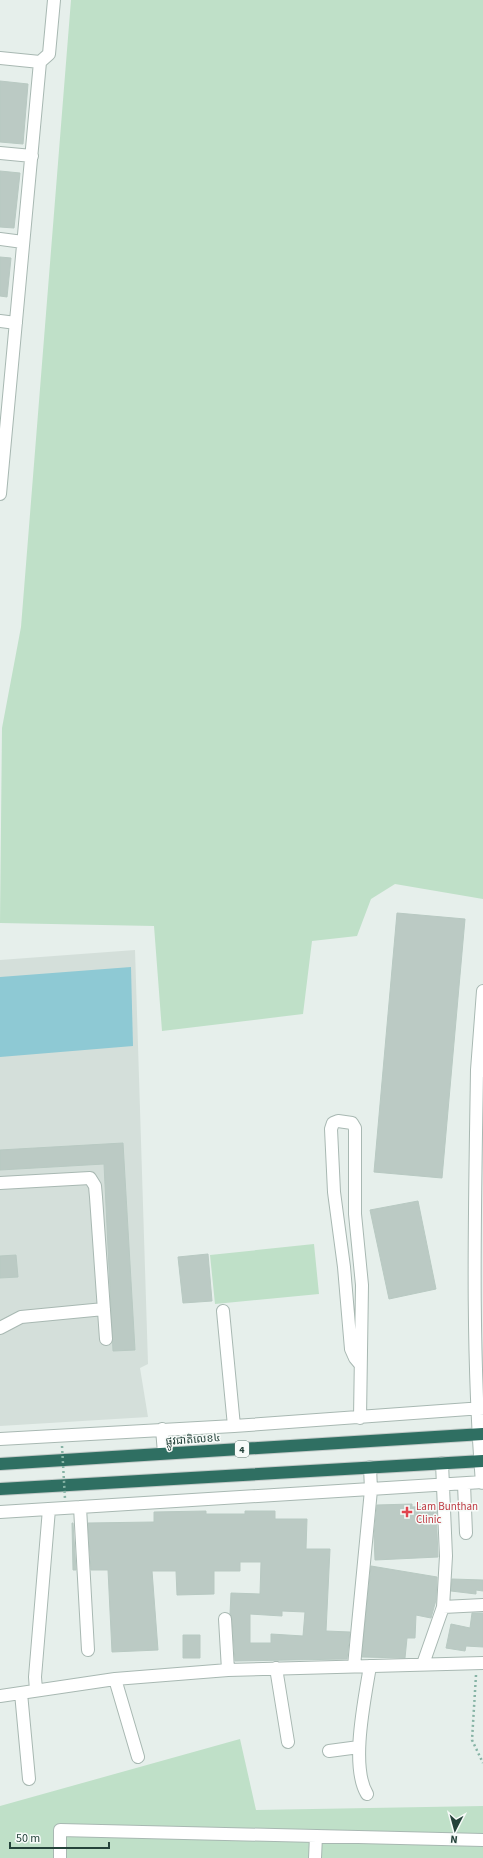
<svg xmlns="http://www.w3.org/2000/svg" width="483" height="1858" viewBox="0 0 483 1858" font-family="'Source Sans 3','Noto Sans Khmer',sans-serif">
  <rect width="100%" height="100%" fill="#e6efeb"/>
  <!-- built -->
  <path fill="#d4dfda" d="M135,950L148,1364L140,1368L148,1417L0,1426V960Z"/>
  <!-- green -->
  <path fill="#bfe0c8" d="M71,0H483V899L395,884L371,899L357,936L312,941L303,1014L162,1031L154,926L0,923L2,728L21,627Z
    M314,1244L319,1294L215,1304L210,1255Z
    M240,1739L256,1810L483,1806V1858H0V1806Z"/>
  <!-- water -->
  <path fill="#8ec9d4" d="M131,967L133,1046L0,1057V977Z"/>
  <!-- building -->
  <path fill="#bbcac4" stroke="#b8c9c2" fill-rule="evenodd" d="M0,81L28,84L23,144L0,142Z
    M0,171L20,173L14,228L0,227Z
    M0,257L11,258L7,297L0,296Z
    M397,913L465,919L442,1178L374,1172Z
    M123,1143L135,1350L113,1351L104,1164L0,1170V1150Z
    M418,1201L436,1289L389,1299L370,1210Z
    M208,1254L212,1301L183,1303L178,1257Z
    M16,1255L18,1277L0,1278V1256Z
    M412,1504V1507L436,1506L438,1557L375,1560L374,1536L377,1505Z
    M206,1511V1514H245V1511H275V1519H307L306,1549H330L326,1631L350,1632L347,1659L235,1661L232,1619L230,1614L231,1593L260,1594L261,1562H240V1571H214V1594L177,1595L176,1571H152L158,1650L112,1652L108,1570H91L88,1523L154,1522V1512ZM282,1611L305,1612L303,1636L271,1634V1643H250V1614L282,1616Z
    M72,1523H73L76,1570H73Z
    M371,1566L437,1577L436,1600L431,1618L416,1615L415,1638H407L405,1658L362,1657Z
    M452,1579L483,1580V1591L476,1590V1594L451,1591Z
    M472,1613H483V1647L466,1646L465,1651L446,1648L451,1624L470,1628Z
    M183,1635H200V1658H183Z"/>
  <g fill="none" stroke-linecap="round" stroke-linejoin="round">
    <!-- minor casing -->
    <g stroke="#a8b8b2" stroke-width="14">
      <path id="minor" d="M0,58L40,62L0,494
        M40,62L49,54L54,0
        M0,153L32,156
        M0,239L23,242
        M0,321L16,323
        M477,1070L483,991
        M0,1183L90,1178L95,1186L96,1197L106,1339
        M223,1311L234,1426
        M0,1328L21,1317L104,1309
        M360,1418L362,1285L355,1214V1128L352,1123L338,1121L333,1123L331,1129L334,1192L344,1267L351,1349L355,1358L360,1364
        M162,1429L164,1453
        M0,1439L234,1426L483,1408
        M442,1463L446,1556L443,1607
        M482,1483C471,1346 475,1207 477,1070L483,1071
        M464,1484L466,1533
        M80,1507L88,1650
        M0,1512L483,1482
        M225,1619L228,1670
        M423,1664L443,1607L483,1605
        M354,1666L371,1490L370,1467
        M276,1668L288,1742
        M115,1679L138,1757
        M36,1690L35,1677L49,1509
        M21,1693L29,1779
        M0,1696L115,1679L228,1670L483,1663
        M329,1751L359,1747
        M367,1794C350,1766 365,1698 370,1666
        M60,1858V1830L483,1840
        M315,1858L316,1836"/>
    </g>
    <!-- highway casing -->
    <g stroke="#c2cac8" stroke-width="14">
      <path id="highway" d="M0,1464L483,1434
        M0,1489L483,1461"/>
    </g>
    <!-- path -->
    <path stroke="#86b3a5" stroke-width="2.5" stroke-dasharray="2 3" stroke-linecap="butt" d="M476,1675L472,1740L483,1763"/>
    <!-- minor -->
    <use href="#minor" stroke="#fff" stroke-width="12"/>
    <!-- highway -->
    <use href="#highway" stroke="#2f6f62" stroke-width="12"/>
    <!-- path-bridge -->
    <path stroke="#86b3a5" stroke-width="2.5" stroke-dasharray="2 3" stroke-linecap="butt" d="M62,1446L65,1499"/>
  </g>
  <!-- markers -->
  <path fill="#e0444e" stroke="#f7fbf9" stroke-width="1.5" d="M405 1506h4v4h4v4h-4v4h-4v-4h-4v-4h4z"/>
  <g text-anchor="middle" stroke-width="3" stroke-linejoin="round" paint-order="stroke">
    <!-- shield labels -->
    <rect fill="#f7fbf9" stroke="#637a73" stroke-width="1" x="235" y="1441" width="14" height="16" rx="3"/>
    <g font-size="10" font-weight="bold" fill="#24423a">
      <text x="242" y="1453">4</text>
    </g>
    <!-- street labels -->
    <g font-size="11" fill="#24423a" stroke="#f7fbf9">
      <text transform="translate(193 1439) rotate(-4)" y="4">ផ្លូវជាតិលេខ៤</text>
    </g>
    <!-- health labels -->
    <g font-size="11" fill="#be3a42" stroke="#f7fbf9" text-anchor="start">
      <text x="416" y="1510">Lam Bunthan<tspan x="416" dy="13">Clinic</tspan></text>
    </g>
  </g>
  <!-- north arrow -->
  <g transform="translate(455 1830) rotate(186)" stroke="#f7fbf9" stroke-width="3" paint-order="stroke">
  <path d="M0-3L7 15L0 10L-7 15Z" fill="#24423a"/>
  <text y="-6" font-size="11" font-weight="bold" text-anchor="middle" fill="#24423a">N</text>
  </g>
  <!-- scale -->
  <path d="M10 1842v6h99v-6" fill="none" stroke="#24423a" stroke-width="2"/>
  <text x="16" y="1842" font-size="12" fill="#24423a" stroke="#f7fbf9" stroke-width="3" paint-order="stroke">50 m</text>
</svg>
